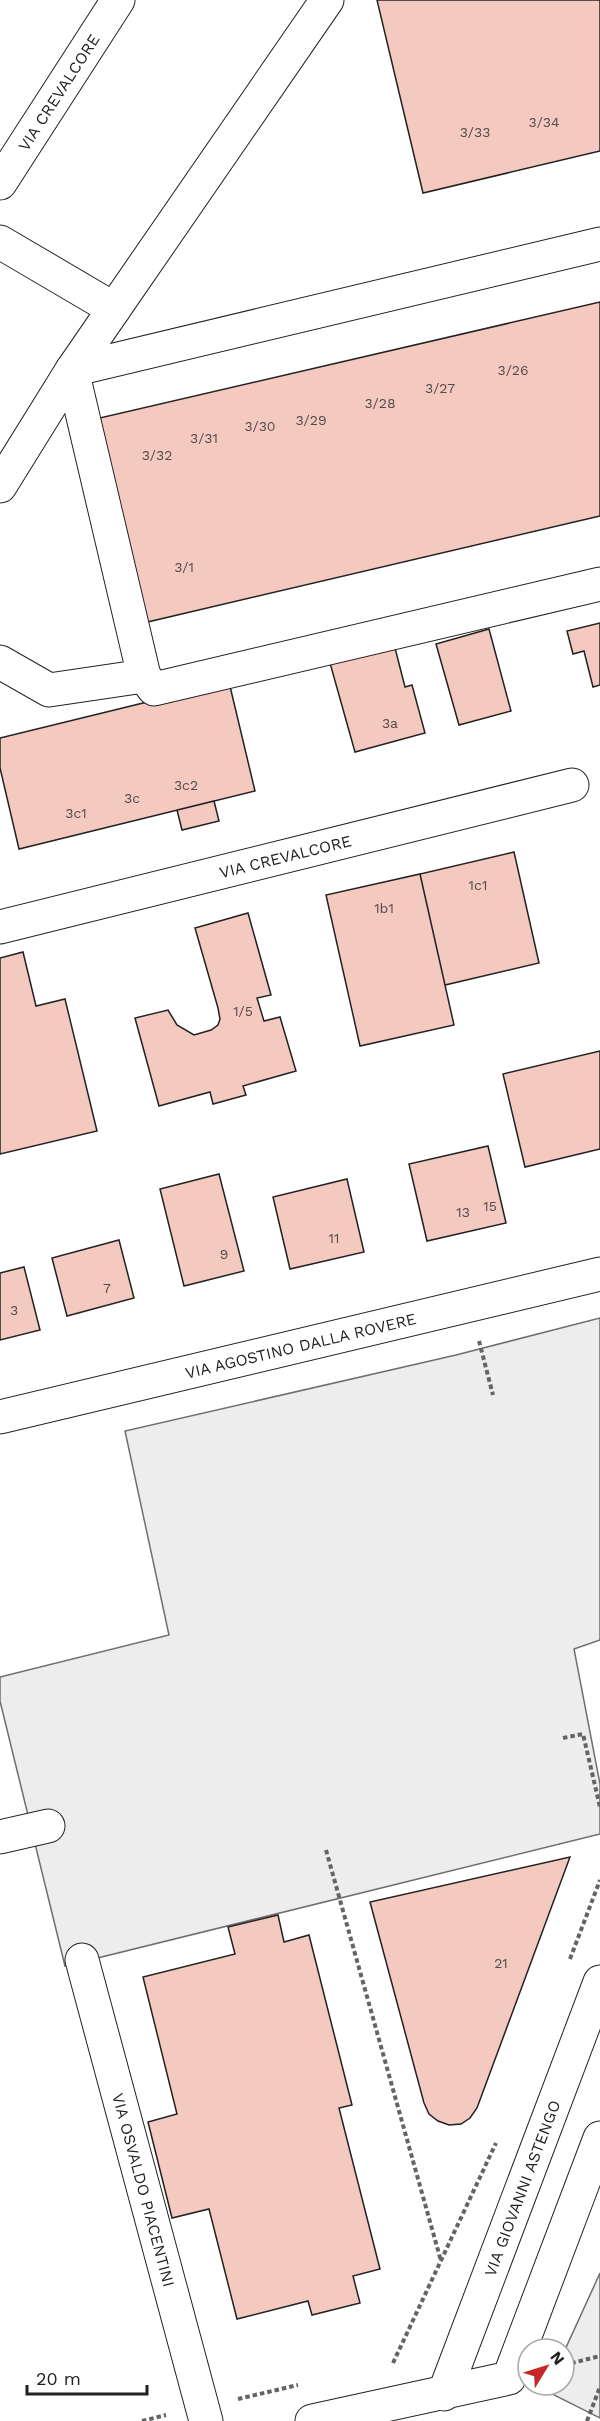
<svg xmlns="http://www.w3.org/2000/svg" width="600" height="2421" viewBox="0 0 600 2421" font-family="'Work Sans',sans-serif">
  <rect width="100%" height="100%" fill="#fff"/>
  <!-- parking -->
  <path fill="#ededed" stroke="#6f6f6f" stroke-width="1.5" d="M600,1318V1640L574,1649L600,1784V1834L65,1966L0,1701V1677L169,1635L125,1431L456,1355Z
    M600,2273V2418L546,2391L549,2385H564V2352Z"/>
  <!-- building -->
  <path fill="#f3c9c0" stroke="#222" stroke-width="1.5" d="M377,0H600V151L423,193Z
    M600,302V516L139,624L91,420Z
    M600,623V685L593,687L584,651L573,654L567,631Z
    M489,629L511,711L459,725L436,644Z
    M395,648L405,687L412,685L425,733L355,752L328,656Z
    M229,682L255,791L19,849L0,768V738Z
    M214,801L219,821L182,830L177,810Z
    M514,852L539,963L445,985L420,874Z
    M420,874L454,1025L360,1046L326,895Z
    M248,913L271,995L257,998L264,1021L280,1017L296,1071L243,1086L246,1095L213,1104L210,1092L159,1106L135,1018L168,1010L177,1025L194,1035L211,1030L218,1025L220,1019L218,1008L195,928Z
    M23,952L36,1006L65,999L97,1131L0,1154V958Z
    M600,1051V1149L525,1167L503,1074Z
    M488,1146L506,1223L427,1241L409,1164Z
    M219,1174L244,1271L184,1286L160,1189Z
    M347,1179L364,1252L290,1269L273,1197Z
    M119,1240L134,1298L67,1316L52,1258Z
    M24,1267L40,1330L0,1340V1273Z
    M570,1857L477,2108L470,2118L461,2124L449,2125L438,2121L429,2114L424,2103L370,1902Z
    M278,1915L284,1942L309,1935L352,2105L339,2108L380,2269L353,2276L360,2303L312,2315L308,2301L237,2319L209,2209L172,2218L148,2122L177,2114L143,1977L235,1954L228,1927Z"/>
  <g fill="none" stroke-linecap="round" stroke-linejoin="round">
    <!-- minor casing -->
    <g stroke="#222" stroke-width="35">
      <g id="minor">
        <path d="M0,242L114,309L327,0"/>
        <path d="M0,486L72,370L600,244"/>
        <path d="M0,662L49,690L144,676L72,370L114,309"/>
        <path d="M144,676L154,689L600,584"/>
        <path id="s1" d="M0,927L572,785"/>
        <path id="s2" d="M0,1417L600,1274"/>
        <path d="M0,1837L48,1826"/>
        <path id="s3" d="M82,1960L206,2421"/>
        <path id="s4" d="M444,2394L600,1982"/>
        <path d="M312,2421L509,2378L600,2138"/>
      </g>
    </g>
    <!-- major casing -->
    <g stroke="#222" stroke-width="35">
      <g id="major">
        <path id="s5" d="M0,183L118,0"/>
      </g>
    </g>
    <!-- path -->
    <path stroke="#646464" stroke-width="4" stroke-dasharray="4.5 3" stroke-linecap="butt" d="M479,1341L493,1395
      M563,1738L583,1734L600,1807
      M326,1850L441,2261
      M570,1959L600,1880
      M393,2363L496,2143
      M564,2365L600,2356
      M238,2399L298,2385
      M142,2421L166,2415
      M587,2421L600,2387"/>
    <!-- minor -->
    <use href="#minor" stroke="#fff" stroke-width="33"/>
    <!-- major -->
    <use href="#major" stroke="#fff" stroke-width="33"/>
  </g>
  <g text-anchor="middle" stroke-width="4.5" stroke-linejoin="round" paint-order="stroke">
    <!-- number labels -->
    <g font-size="14" fill="#564c4a">
      <text x="544" y="127">3/34</text>
      <text x="475" y="137">3/33</text>
      <text x="513" y="375">3/26</text>
      <text x="440" y="393">3/27</text>
      <text x="380" y="408">3/28</text>
      <text x="311" y="425">3/29</text>
      <text x="260" y="431">3/30</text>
      <text x="204" y="443">3/31</text>
      <text x="157" y="460">3/32</text>
      <text x="184" y="572">3/1</text>
      <text x="390" y="728">3a</text>
      <text x="186" y="790">3c2</text>
      <text x="132" y="803">3c</text>
      <text x="76" y="818">3c1</text>
      <text x="478" y="890">1c1</text>
      <text x="384" y="913">1b1</text>
      <text x="243" y="1016">1/5</text>
      <text x="490" y="1211">15</text>
      <text x="463" y="1217">13</text>
      <text x="334" y="1243">11</text>
      <text x="224" y="1259">9</text>
      <text x="107" y="1293">7</text>
      <text x="14" y="1315">3</text>
      <text x="501" y="1968">21</text>
    </g>
    <!-- street labels -->
    <g font-size="16" fill="#222" stroke="#fff">
      <text dy="6" stroke="none"><textPath href="#s5" startOffset="108">VIA CREVALCORE</textPath></text>
      <text dy="6" stroke="none"><textPath href="#s1" startOffset="294">VIA CREVALCORE</textPath></text>
      <text dy="6" stroke="none"><textPath href="#s2" startOffset="309">VIA AGOSTINO DALLA ROVERE</textPath></text>
      <text dy="6" stroke="none"><textPath href="#s4" startOffset="220">VIA GIOVANNI ASTENGO</textPath></text>
      <text dy="6" stroke="none"><textPath href="#s3" startOffset="238">VIA OSVALDO PIACENTINI</textPath></text>
    </g>
  </g>
  <!-- north arrow -->
  <g transform="translate(546 2367) rotate(52)"><circle r="28" fill="#ffffff" stroke="#a7a7a7" stroke-width="1.5"/>
  <path d="M0-4.5L10 22L0 15L-10 22Z" fill="#c62828"/>
  <text y="-9" font-size="16" font-weight="bold" text-anchor="middle" fill="#222222">N</text>
  </g>
  <!-- scale -->
  <path d="M27 2385v9h120v-9" fill="none" stroke="#222222" stroke-width="3"/>
  <text x="36" y="2385" font-size="18" fill="#222222" stroke="#ffffff" stroke-width="4.5" paint-order="stroke">20 m</text>
</svg>
